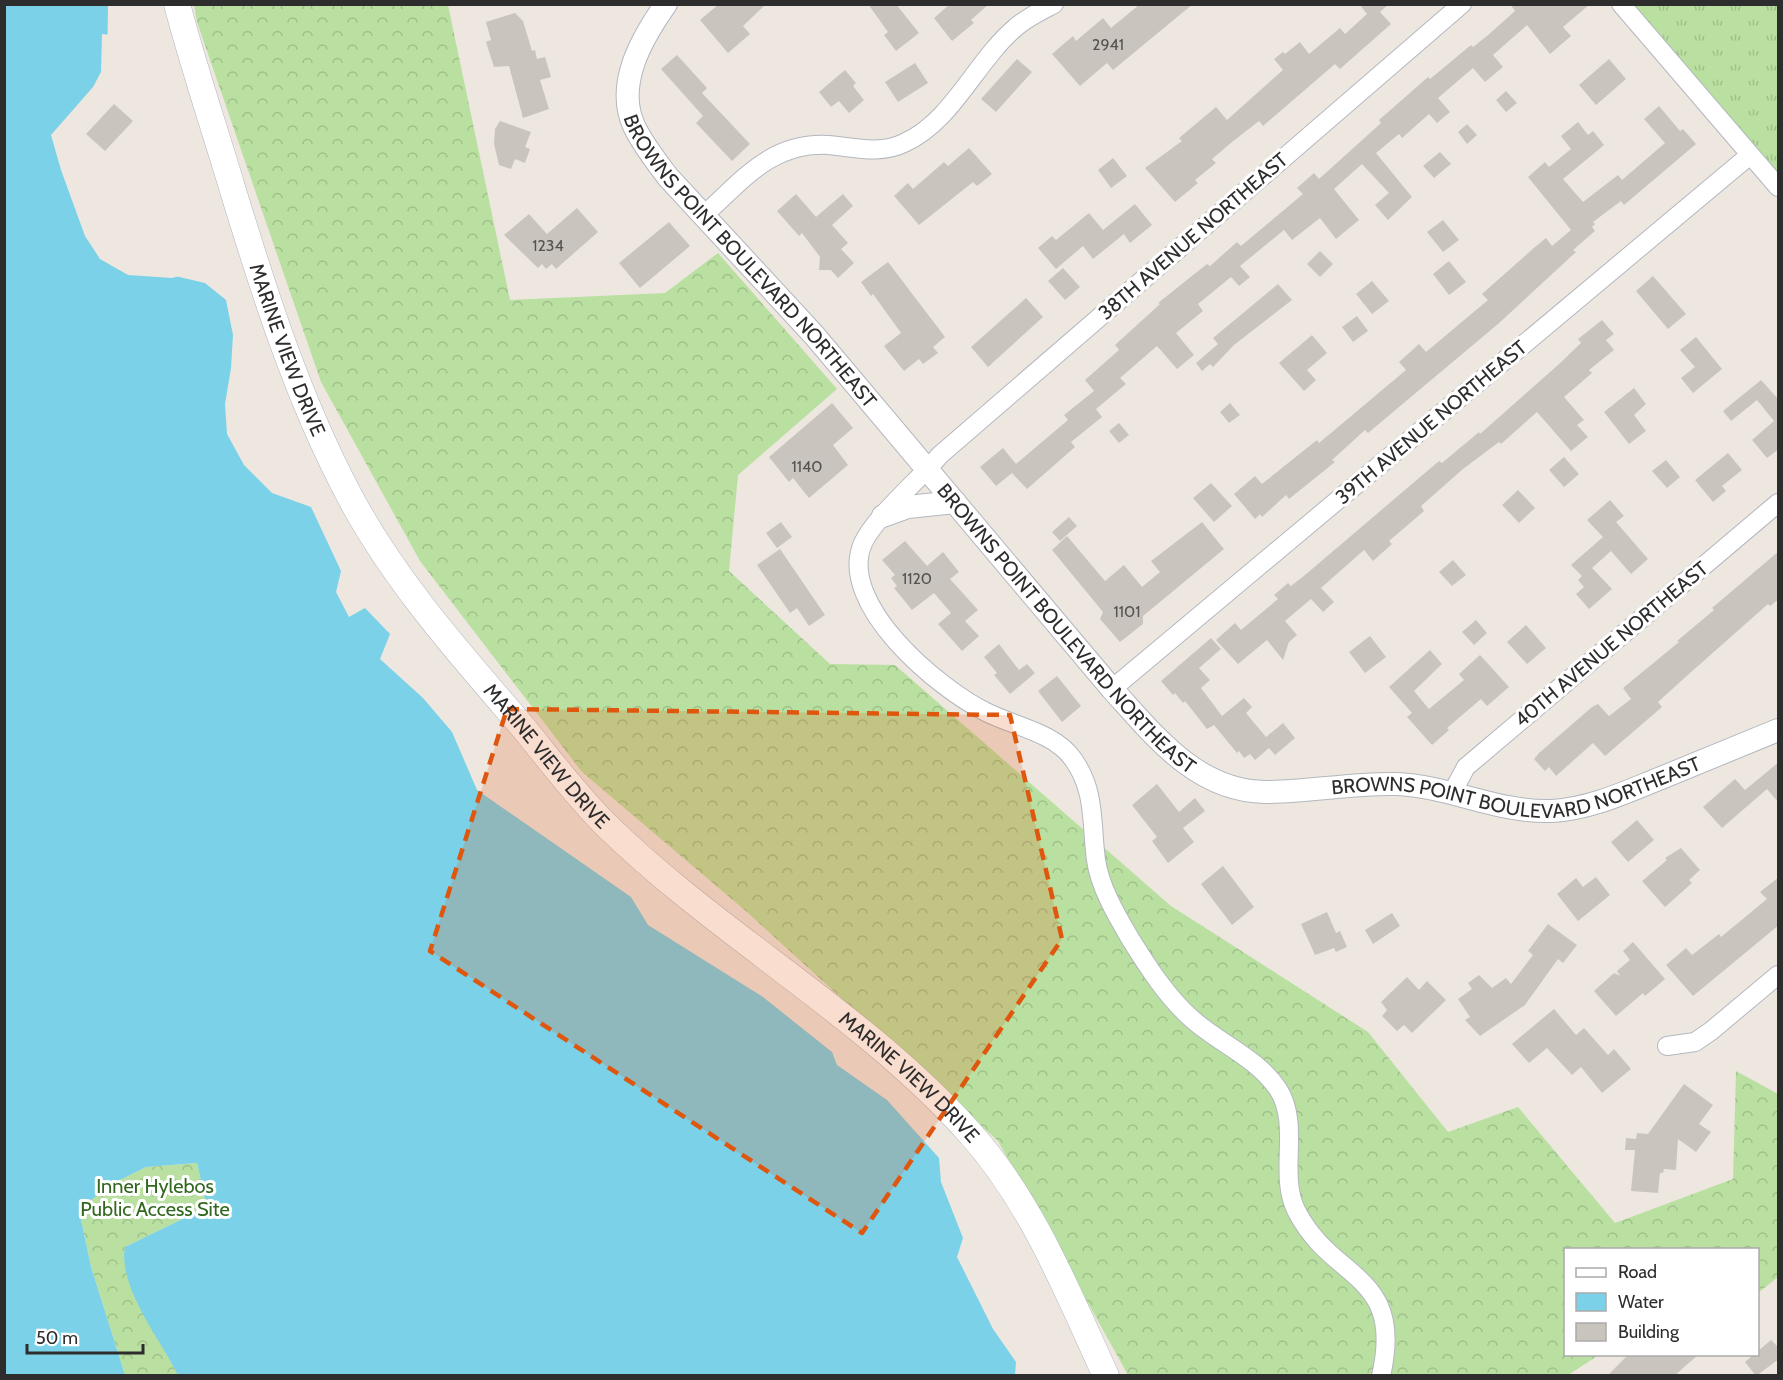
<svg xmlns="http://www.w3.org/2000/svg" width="1783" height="1380" viewBox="0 0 1783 1380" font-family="Cabin,sans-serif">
  <defs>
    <pattern id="grass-tufts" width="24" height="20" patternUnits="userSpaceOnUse" patternTransform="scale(1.5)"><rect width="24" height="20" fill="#b9e0a0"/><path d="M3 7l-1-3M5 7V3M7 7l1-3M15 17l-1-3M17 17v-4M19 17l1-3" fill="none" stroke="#9fc08a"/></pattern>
    <pattern id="forest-crowns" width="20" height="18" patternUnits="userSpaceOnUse" patternTransform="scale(1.5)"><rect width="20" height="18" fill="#b9e0a0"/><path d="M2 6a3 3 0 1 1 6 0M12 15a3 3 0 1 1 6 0" fill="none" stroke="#9fc08a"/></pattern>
  </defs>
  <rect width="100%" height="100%" fill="#ede7e0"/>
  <!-- grass -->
  <path fill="url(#grass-tufts)" d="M1622,5H1778V187Z"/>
  <!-- forest -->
  <path fill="url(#forest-crowns)" d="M194,5H448L510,300L665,293L718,253L837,389L738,475L729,571L830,664L895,665L1171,906L1368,1032L1448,1132L1518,1107L1615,1223L1733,1179L1736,1071L1778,1094V1277L1758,1293V1250H1566V1354L1599,1355L1568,1375H1128L998,1141L747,912L582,772L420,561L321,382L197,22Z
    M197,1163L207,1207L125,1247L178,1375H125L91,1267L79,1210L110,1185L146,1167Z"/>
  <!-- water -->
  <path fill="#7ad1e8" d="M5,5H108L107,76L67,131L62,152L98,244L120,263L205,283L226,300L233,335L231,368L225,404L227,434L244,465L272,493L311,507L341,571L336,592L349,617L365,608L390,634L380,659L423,698L452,732L477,790L631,897L648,925L763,997L832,1052L837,1065L887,1100L939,1158L941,1182L963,1238L957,1257L993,1329L1016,1362L1015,1375H178C161,1340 118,1288 125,1247L207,1207L197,1163L146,1167L110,1185L79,1210L91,1267L125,1375L5,1376Z"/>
  <!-- pier -->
  <path fill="#ede7e0" d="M102,34L110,35V77L94,108L70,132L65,152L100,242L121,260L183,275L172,278L128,275L100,259L85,236L61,170L51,135L93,87L101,72Z"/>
  <!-- building -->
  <path fill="#c9c5be" d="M719,4H766L743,26L750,34L728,53L700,20Z
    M868,4H896L919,33L896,51L884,35L888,32Z
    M950,4H989L971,20L974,23L952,41L934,18Z
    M1140,4H1193L1113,70L1107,63L1080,86L1052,54L1073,36L1076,41L1103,18L1111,28Z
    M1359,4H1389L1380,12L1391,24L1340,69L1335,64L1263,126L1259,121L1232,142L1212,159L1216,163L1195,180L1198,183L1175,202L1145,168L1182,141L1179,138L1216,107L1227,120L1283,70L1274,59L1283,52L1285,54L1300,42L1309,54L1340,28L1345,34L1367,14Z
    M1510,4H1590L1563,27L1571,36L1550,54L1527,25L1493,55L1503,67L1485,82L1473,68L1438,98L1450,112L1437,123L1429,114L1402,138L1399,134L1376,153L1412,197L1388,220L1375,205L1389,193L1362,164L1334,189L1359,220L1336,239L1320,218L1292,240L1284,230L1240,266L1250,277L1239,286L1231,277L1198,304L1203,311L1176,333L1194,355L1177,369L1157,346L1120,378L1126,384L1096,409L1102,417L1071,442L1075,447L1027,489L1012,473L996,486L980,467L1003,448L1016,464L1068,420L1064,415L1094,391L1085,380L1119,350L1115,345L1160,304L1158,303L1207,264L1210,266L1237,242L1241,246L1303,194L1297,188L1314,173L1319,179L1381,123L1379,120L1428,77L1430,79L1471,45L1473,47L1487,36L1515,11Z
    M515,13L523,21L532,51L535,50L537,59L545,57L551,77L540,80L549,109L523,118L509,66L494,67L486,42L491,40L486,22Z
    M677,55L707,88L702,93L750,144L732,161L696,123L703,116L661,69Z
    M1017,59L1032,72L996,112L981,99Z
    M1609,59L1626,79L1596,105L1579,85Z
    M915,63L928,83L898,102L885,82Z
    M845,70L856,83L853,86L864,100L849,113L839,101L831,107L819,92Z
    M1506,91L1517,103L1506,112L1496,100Z
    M114,104L133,121L105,151L86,134Z
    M1659,106L1680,131L1683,129L1696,144L1624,205L1621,201L1593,222L1595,224L1592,227L1595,231L1573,250L1576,252L1498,324L1368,433L1365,430L1332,460L1335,462L1289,499L1286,495L1262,517L1260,514L1255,519L1234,494L1255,476L1262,484L1317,440L1319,443L1406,370L1399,362L1419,344L1426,352L1488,300L1482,294L1535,247L1546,238L1552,246L1571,230L1528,177L1545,162L1549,167L1571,149L1561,136L1578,122L1588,135L1593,131L1604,145L1563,179L1583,202L1618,175L1622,180L1665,143L1644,119Z
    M500,121L531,132L525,147L530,149L525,163L515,159L511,169L499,165L494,144L495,129Z
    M1467,124L1477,135L1467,144L1458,132Z
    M969,148L992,174L977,186L973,182L919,225L894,196L908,183L913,189L944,162L948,166Z
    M1440,152L1451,164L1434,178L1423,166Z
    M1113,158L1127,176L1111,188L1098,170Z
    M796,194L816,217L843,194L853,206L832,225L848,243L841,249L854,263L838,278L831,270H819L820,257L802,233L799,236L777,211Z
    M1135,204L1152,225L1130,243L1124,234L1093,259L1083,246L1056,269L1038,248L1052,236L1056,240L1089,213L1103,230Z
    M577,208L598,232L556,269L552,264L546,269L542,264L538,268L504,235L529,214L547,234Z
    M1443,220L1459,240L1443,252L1427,232Z
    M669,222L690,246L640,288L619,263Z
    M1320,251L1333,264L1320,277L1307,264Z
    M1449,261L1466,282L1449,295L1433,274Z
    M888,262L945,337L933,347L938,353L923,364L919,359L904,371L884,346L901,333L873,294L871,296L861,282Z
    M1063,268L1080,287L1065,300L1048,281Z
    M1653,276L1686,314L1668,329L1636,291Z
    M1372,281L1389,301L1372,314L1356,294Z
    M1278,284L1292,300L1234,345L1213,367L1210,364L1202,371L1196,363L1218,344L1213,338Z
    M1026,298L1043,317L988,367L971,347Z
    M1357,316L1368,331L1353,342L1342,327Z
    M1602,320L1614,334L1606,340L1614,350L1589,370L1592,373L1564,397L1584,420L1577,425L1588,437L1571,451L1537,412L1501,444L1499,442L1463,469L1421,506L1424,511L1389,541L1392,544L1373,561L1364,550L1321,588L1334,602L1323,612L1311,599L1285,621L1297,635L1289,642L1283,660L1267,640L1238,664L1216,640L1235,623L1241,630L1278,599L1274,595L1288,583L1291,586L1305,575L1439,461L1442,463L1479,432L1480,434L1558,365L1581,343L1578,339Z
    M1312,335L1327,353L1307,370L1316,380L1304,391L1279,363Z
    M1696,337L1722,369L1693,393L1681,378L1695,367L1680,350Z
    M1761,380L1779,400V449L1767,458L1752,440L1774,421L1757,400L1731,421L1723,411Z
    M1634,388L1646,404L1634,415L1646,431L1629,444L1604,412Z
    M832,403L853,428L833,445L848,465L809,498L793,478L789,482L769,457Z
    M1230,403L1240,415L1229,423L1220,412Z
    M1119,423L1129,435L1119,443L1109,431Z
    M1728,453L1742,470L1722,486L1726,491L1713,502L1695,480Z
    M1564,457L1579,474L1564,487L1549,470Z
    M1666,460L1680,477L1667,488L1652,471Z
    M1211,483L1232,506L1214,522L1193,498Z
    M1518,490L1535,508L1519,523L1502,505Z
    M1610,500L1624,516L1616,522L1648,559L1631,574L1611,551L1592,568L1612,589L1589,609L1576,594L1584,587L1578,580L1582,576L1571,565L1603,537L1587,520Z
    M1069,517L1077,526L1060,541L1052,532Z
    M781,522L792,537L777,548L766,533Z
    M1202,522L1224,549L1143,616V624L1120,642L1100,619L1103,612L1052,550L1067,536L1105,581L1124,565L1142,587L1160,572L1151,561Z
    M905,541L927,566L943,552L959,572L950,579L978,610L965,621L979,636L962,651L938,624L951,613L934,593L912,610L894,588L897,586L891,578L895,575L882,560Z
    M780,549L825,615L809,626L797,608L790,613L757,565Z
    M1779,551V599L1770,606L1768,604L1690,673L1658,702L1662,707L1605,756L1593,743L1556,776L1549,767L1545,771L1534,759L1539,753L1592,707L1598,704L1609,716L1631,699L1623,688L1679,642L1677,641L1714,610L1712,608Z
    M1453,560L1466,575L1452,586L1439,572Z
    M1476,620L1487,633L1474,645L1462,632Z
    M1526,625L1546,648L1527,664L1507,642Z
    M1370,636L1386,657L1365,673L1349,652Z
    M1211,638L1221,649L1199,668L1210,680L1201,688L1222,716L1244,698L1252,707L1246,713L1266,737L1283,723L1295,738L1275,755L1269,748L1255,760L1250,754L1244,758L1239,751L1237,753L1214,725L1207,729L1185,701L1183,703L1175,693L1173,695L1161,681Z
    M999,644L1019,670L1027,664L1035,673L1010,694L994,675L997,673L984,657Z
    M1430,650L1442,664L1414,691L1429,709L1464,680L1459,674L1480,655L1509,687L1487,706L1481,699L1447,728L1449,730L1432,745L1407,717L1412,713L1389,687Z
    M1057,676L1081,706L1062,722L1038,691Z
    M1779,762V803L1767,789L1722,828L1703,807L1735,779L1745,790Z
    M1157,784L1179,812L1195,798L1205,811L1183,828L1194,842L1168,863L1152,841L1157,837L1132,805Z
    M1637,820L1654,840L1628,862L1611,842Z
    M1681,848L1700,870L1689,880L1692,883L1665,907L1642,881L1667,860L1665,858Z
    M1223,866L1254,907L1232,925L1201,884Z
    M1596,877L1610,895L1578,921L1557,894L1576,878L1583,887Z
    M1779,877V925L1693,996L1666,965L1686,948L1692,955L1719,934L1721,937L1767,899L1760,892Z
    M1327,912L1336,933L1340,931L1347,947L1336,952L1334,948L1315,955L1301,924Z
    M1392,913L1400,926L1373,944L1365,930Z
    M1548,924L1577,945L1563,963L1558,959L1525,1005L1480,1036L1465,1020L1470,1017L1458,999L1472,989L1468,983L1479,975L1492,988L1506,978L1511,984L1533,955L1528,951Z
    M1633,942L1665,979L1645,996L1643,993L1616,1016L1594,991L1614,973L1620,976L1617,971L1630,960L1623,951Z
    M1407,977L1419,990L1427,981L1446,1000L1412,1033L1404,1025L1397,1031L1382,1016L1387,1010L1381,1002Z
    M1554,1009L1576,1035L1584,1028L1608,1055L1614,1049L1631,1069L1602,1093L1581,1067L1572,1075L1547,1048L1529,1063L1512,1044Z
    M1684,1084L1713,1105L1699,1124L1711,1132L1696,1152L1678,1139L1676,1170L1664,1169L1663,1173H1660L1658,1193L1631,1191L1635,1150H1625L1626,1138L1636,1139L1637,1133L1648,1134Z
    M1771,1340L1779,1348V1359L1756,1376L1745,1362Z
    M1629,1354H1699L1674,1376H1607Z"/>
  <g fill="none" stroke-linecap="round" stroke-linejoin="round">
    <!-- minor casing -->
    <g stroke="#b3b7bf" stroke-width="20">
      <path id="minor" d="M1621,4L1778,187
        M704,215C743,180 771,142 828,145C853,147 880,155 904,143C952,122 976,61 1015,28C1026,18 1041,11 1054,4
        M1112,689L1750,155
        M1452,793L1466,767L1778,503
        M1667,1046L1695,1042L1711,1031L1778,975
        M1381,1376C1405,1272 1332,1282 1296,1210C1278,1173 1301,1125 1278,1089C1256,1057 1220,1044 1192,1019C1167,997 1148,967 1131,940C1117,916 1100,888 1096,860C1091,823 1096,791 1073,759C1054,732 1013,726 986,712C939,689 836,604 863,543C876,516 919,480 940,455L1462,4"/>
    </g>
    <!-- tertiary casing -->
    <g stroke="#b3b7bf" stroke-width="24">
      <g id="tertiary">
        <path id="s1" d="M666,4C642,38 615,84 634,126C643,145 656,161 668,177L814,335L1112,689C1154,735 1196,791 1265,792C1308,792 1352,783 1396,784C1449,786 1499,813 1552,811C1590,809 1626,792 1661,778C1700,762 1739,746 1778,730"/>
        <path d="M883,516L908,507L955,502"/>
      </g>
    </g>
    <!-- secondary casing -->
    <g stroke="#b3b7bf" stroke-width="27">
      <g id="secondary">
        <path id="s2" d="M177,4C193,65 213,124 231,184C263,289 297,397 349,495C393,579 460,654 522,726C549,759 575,794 605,824C718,935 862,1013 969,1132C1032,1202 1067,1291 1106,1376"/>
      </g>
    </g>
    <!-- minor -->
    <use href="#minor" stroke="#fff" stroke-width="18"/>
    <!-- tertiary -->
    <use href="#tertiary" stroke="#fff" stroke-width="22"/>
    <!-- secondary -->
    <use href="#secondary" stroke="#fff" stroke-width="26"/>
  </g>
  <!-- marked area -->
  <path fill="#df570e" fill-opacity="0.2" stroke="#df570e" stroke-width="4.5" stroke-dasharray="12 8" stroke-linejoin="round" d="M507,709L1010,715L1062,939L862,1233L430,951Z"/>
  <g text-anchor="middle" stroke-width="6" stroke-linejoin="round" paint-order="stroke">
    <!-- number labels -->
    <g font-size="16" fill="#545351">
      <text x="1108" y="50">2941</text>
      <text x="548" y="251">1234</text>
      <text x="807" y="472">1140</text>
      <text x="917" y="584">1120</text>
      <text x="1127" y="617">1101</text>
    </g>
    <!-- street labels -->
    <g font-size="20" fill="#2d2d2d" stroke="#fff">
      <text transform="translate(1193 236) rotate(-41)" y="7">38TH AVENUE NORTHEAST</text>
      <text dy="7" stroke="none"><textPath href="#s1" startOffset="310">BROWNS POINT BOULEVARD NORTHEAST</textPath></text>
      <text dy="7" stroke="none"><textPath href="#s2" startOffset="363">MARINE VIEW DRIVE</textPath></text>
      <text transform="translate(1431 422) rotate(-40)" y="7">39TH AVENUE NORTHEAST</text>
      <text dy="7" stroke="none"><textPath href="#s1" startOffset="796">BROWNS POINT BOULEVARD NORTHEAST</textPath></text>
      <text transform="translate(1611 644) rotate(-40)" y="7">40TH AVENUE NORTHEAST</text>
      <text dy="7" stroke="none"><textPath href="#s2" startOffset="849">MARINE VIEW DRIVE</textPath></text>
      <text dy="7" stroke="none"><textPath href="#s1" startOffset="1318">BROWNS POINT BOULEVARD NORTHEAST</textPath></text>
      <text dy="7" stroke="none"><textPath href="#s2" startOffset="1335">MARINE VIEW DRIVE</textPath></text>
    </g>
    <!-- park labels -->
    <g font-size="20" fill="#32671f" stroke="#fff">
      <text x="155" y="1193">Inner Hylebos<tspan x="155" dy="23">Public Access Site</tspan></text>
    </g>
  </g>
  <!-- border -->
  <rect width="1783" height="1380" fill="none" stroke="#2d2d2d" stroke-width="12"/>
  <!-- legend -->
  <rect x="1564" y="1248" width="195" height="108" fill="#ffffff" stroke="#ababab" stroke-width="1.5"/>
  <rect x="1576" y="1268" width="30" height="9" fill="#ffffff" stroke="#ababab" stroke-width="1.5"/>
  <text x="1618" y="1278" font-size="18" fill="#2d2d2d">Road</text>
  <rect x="1576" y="1293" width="30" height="18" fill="#7ad1e8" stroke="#ababab" stroke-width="1.5"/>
  <text x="1618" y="1308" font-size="18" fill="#2d2d2d">Water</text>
  <rect x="1576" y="1323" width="30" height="18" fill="#c9c5be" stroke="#ababab" stroke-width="1.5"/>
  <text x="1618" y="1338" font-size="18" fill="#2d2d2d">Building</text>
  <!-- scale -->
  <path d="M27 1344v9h116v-9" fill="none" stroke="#2d2d2d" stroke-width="3"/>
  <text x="36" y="1344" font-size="18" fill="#2d2d2d" stroke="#ffffff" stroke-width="4.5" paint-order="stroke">50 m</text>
</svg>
